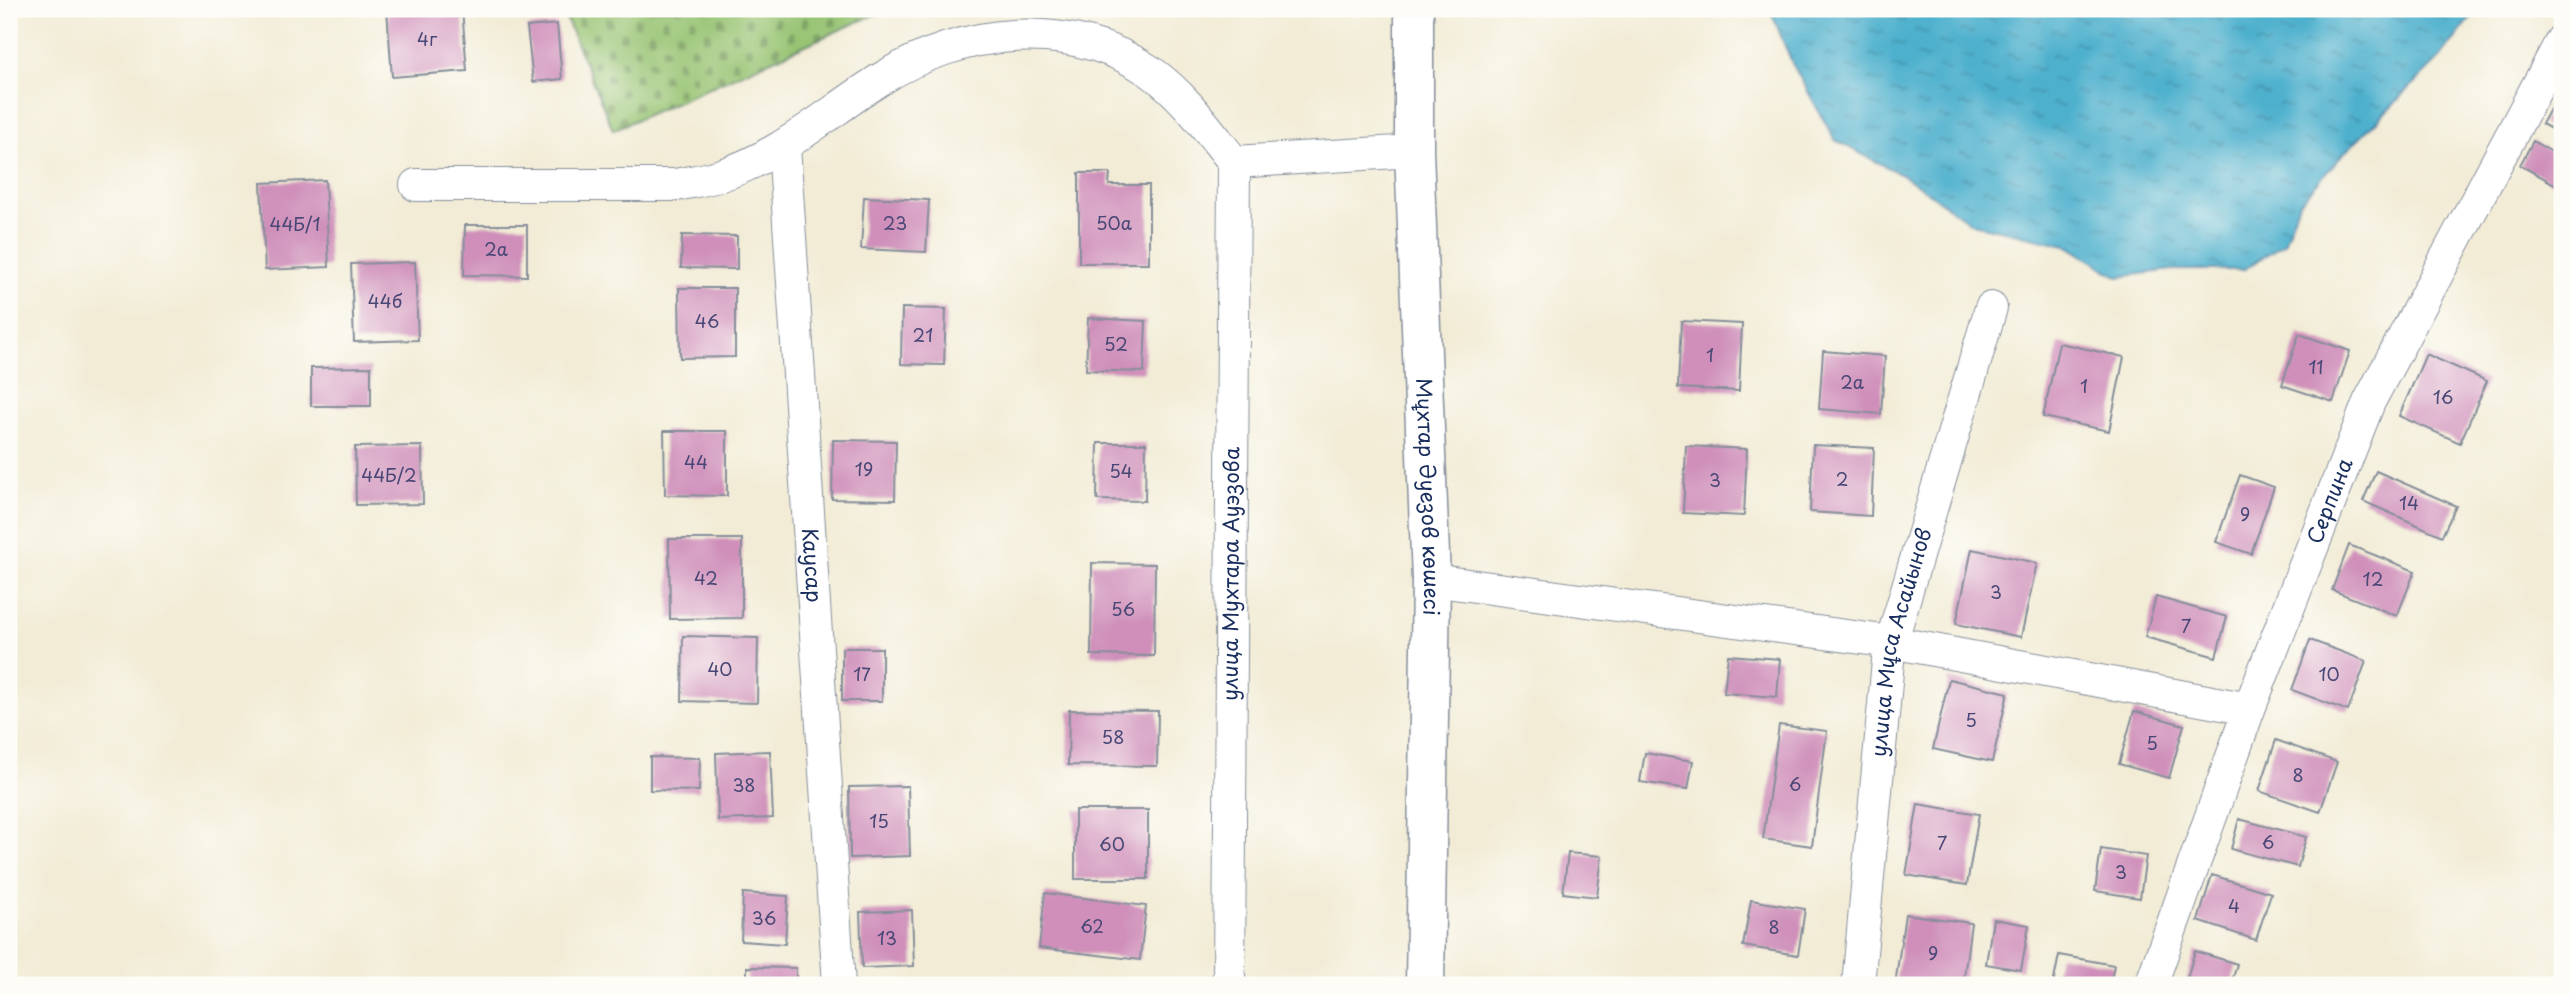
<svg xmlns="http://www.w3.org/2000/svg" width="2571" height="994" viewBox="0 0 2571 994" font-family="'Playpen Sans',sans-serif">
  <defs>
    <pattern id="cemetery-stones" width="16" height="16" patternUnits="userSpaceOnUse" patternTransform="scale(1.75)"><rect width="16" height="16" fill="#96c371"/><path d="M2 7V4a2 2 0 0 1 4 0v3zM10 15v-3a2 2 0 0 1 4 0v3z" fill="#7a9f60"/></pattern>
    <pattern id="water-ripples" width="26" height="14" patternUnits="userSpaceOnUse" patternTransform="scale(1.75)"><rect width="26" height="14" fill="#4eb0cd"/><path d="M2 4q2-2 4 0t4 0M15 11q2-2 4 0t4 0" fill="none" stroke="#4090aa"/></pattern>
  </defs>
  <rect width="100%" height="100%" fill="#fdfcf7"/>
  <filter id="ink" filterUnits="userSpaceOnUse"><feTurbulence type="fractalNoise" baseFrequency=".0143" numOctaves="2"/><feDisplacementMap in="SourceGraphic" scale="14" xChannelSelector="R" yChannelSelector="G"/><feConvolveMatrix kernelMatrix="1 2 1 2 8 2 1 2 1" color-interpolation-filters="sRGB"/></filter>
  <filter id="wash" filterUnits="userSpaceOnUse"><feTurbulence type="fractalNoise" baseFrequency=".00686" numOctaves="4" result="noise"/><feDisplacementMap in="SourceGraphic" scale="28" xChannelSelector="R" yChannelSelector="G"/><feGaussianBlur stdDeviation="1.57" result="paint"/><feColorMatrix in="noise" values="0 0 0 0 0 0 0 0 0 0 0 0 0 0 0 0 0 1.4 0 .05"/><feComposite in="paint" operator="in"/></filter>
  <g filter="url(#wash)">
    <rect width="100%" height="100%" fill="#f2ecd6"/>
    <!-- cemetery -->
    <path fill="url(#cemetery-stones)" stroke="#587968" stroke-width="2" d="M562,9H887L613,130Z"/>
    <!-- water -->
    <path fill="url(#water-ripples)" stroke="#347096" stroke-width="2" d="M1770,9H2478L2440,58L2343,154L2299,203L2284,243L2243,270H2172L2118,277L2066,245L1973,224L1906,177L1835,140L1792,63Z"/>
    <g id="blocks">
      <!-- building -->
      <path fill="#cf8fba" d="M387,9H462L467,71L392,77Z
        M557,24L562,79L533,82L527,27Z
        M2562,87V135L2542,124Z
        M2533,141L2562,158V183L2560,187L2520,165Z
        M1079,173H1110L1109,185H1149V263H1079Z
        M325,180L329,267L265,270L261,183Z
        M864,197L929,200L926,252L861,249Z
        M465,225H527V276L464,275Z
        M682,235L737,236V269L681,268Z
        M415,262L418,340L354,342L351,264Z
        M679,288H735V357L680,358Z
        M902,308L946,309L944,365L901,364Z
        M1088,318L1146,321L1144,372L1086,370Z
        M1681,321L1742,324L1739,391L1678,388Z
        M2299,334L2350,351L2333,402L2282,385Z
        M2059,343L2124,357L2109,431L2043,417Z
        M1823,351L1885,356L1881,414L1819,409Z
        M2426,354L2487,381L2460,443L2399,416Z
        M371,367V406H311V368Z
        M664,431H727V496L665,495Z
        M833,440L896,441L895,500L832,499Z
        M1098,443H1146L1145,501L1097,500Z
        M1813,445L1874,448L1871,516L1810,512Z
        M422,446L423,504L356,505L355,447Z
        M1686,446L1747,449L1744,516L1683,513Z
        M2376,471L2456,506L2442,536L2363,501Z
        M2240,475L2274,487L2251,554L2216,542Z
        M669,539H742V618L670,619Z
        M2349,545L2415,571L2397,616L2332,590Z
        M1972,549L2037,563L2021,637L1956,624Z
        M1092,563L1155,564L1154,656L1091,655Z
        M2156,597L2227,617L2216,657L2145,637Z
        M683,636L758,638L757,703L682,701Z
        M2310,640L2366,661L2348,711L2292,690Z
        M842,648H882V701H842Z
        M1728,655L1780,659L1777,697L1724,693Z
        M1949,679L2008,693L1992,762L1933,749Z
        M1069,710L1158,711L1157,766L1068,765Z
        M2134,711L2184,725L2169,778L2119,764Z
        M1779,725L1827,731L1812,846L1763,839Z
        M2276,740L2337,762L2320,812L2259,791Z
        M770,751L773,818L718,820L716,753Z
        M1645,753L1693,761L1688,789L1640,782Z
        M650,757L700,758L699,791L650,790Z
        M908,786L910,856L850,858L849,787Z
        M1918,804L1979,814L1967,885L1906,875Z
        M1075,810H1148V879H1075Z
        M2239,819L2306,837L2298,867L2231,849Z
        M2101,849L2146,856L2140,898L2095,891Z
        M1568,853L1602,856L1597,897L1563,893Z
        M2212,875L2271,893L2256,940L2198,921Z
        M743,893L788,896L785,944L741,941Z
        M1045,893L1146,906L1140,960L1039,948Z
        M1751,900L1805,909L1798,955L1743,946Z
        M912,910L914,966L862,968L860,912Z
        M1905,914L1971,923L1963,985H1895Z
        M1993,919L2029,925L2021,970L1986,964Z
        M2195,951L2237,964L2231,985H2185Z
        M2059,955L2114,965L2110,985H2053Z
        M747,967L796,968V985H747Z"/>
    </g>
  </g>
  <g filter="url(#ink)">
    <use href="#blocks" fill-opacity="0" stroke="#868e9a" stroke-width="2"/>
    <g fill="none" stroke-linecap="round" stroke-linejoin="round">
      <!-- street casing -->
      <g stroke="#868e9a" stroke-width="34">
        <g id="street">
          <path id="s1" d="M784,146L839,985"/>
          <path d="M416,185H676C690,182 704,180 718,176C780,157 827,113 881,79C961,28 1071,17 1151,72C1184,95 1209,131 1234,162L1414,151"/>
          <path d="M1431,580L1891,642L2249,709"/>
          <path id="s2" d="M1229,985L1234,162"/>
          <path id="s3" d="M1858,985L1889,650L1991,308"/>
          <path id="s4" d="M2151,985L2249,709L2369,402L2562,40"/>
        </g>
      </g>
      <!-- secondary casing -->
      <g stroke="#868e9a" stroke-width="41">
        <g id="secondary">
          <path id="s5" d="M1414,9V151L1431,580L1425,985"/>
        </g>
      </g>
      <!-- street -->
      <use href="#street" stroke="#fff" stroke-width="32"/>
      <!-- secondary -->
      <use href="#secondary" stroke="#fff" stroke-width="38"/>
    </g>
  </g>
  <g text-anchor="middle" stroke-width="5" stroke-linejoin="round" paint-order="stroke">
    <!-- number labels -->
    <g font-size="18" fill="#484775">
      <text x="427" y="46">4г</text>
      <text x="895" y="230">23</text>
      <text x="1114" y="230">50а</text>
      <text x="295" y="231">44Б/1</text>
      <text x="496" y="256">2а</text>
      <text x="385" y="308">44б</text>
      <text x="707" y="328">46</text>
      <text x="923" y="342">21</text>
      <text x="1116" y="351">52</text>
      <text x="1710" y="362">1</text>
      <text x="2316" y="374">11</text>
      <text x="1852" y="389">2а</text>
      <text x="2084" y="393">1</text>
      <text x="2443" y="404">16</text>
      <text x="696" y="469">44</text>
      <text x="864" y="476">19</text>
      <text x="1121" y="478">54</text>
      <text x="389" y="482">44Б/2</text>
      <text x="1842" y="486">2</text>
      <text x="1715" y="487">3</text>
      <text x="2409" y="510">14</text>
      <text x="2245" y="521">9</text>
      <text x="706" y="585">42</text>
      <text x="2373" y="586">12</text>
      <text x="1996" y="599">3</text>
      <text x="1123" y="616">56</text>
      <text x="2186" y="633">7</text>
      <text x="720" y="676">40</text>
      <text x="862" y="681">17</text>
      <text x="2329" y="681">10</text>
      <text x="1971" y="727">5</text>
      <text x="1113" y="744">58</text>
      <text x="2152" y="750">5</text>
      <text x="2298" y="782">8</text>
      <text x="1795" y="791">6</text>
      <text x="744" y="792">38</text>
      <text x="879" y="828">15</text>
      <text x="2268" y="849">6</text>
      <text x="1942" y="850">7</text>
      <text x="1112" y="851">60</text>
      <text x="2121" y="879">3</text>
      <text x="2234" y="913">4</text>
      <text x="764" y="925">36</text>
      <text x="1092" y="933">62</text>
      <text x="1774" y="934">8</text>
      <text x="887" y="945">13</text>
      <text x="1933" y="960">9</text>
    </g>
    <!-- street labels -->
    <g font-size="21" fill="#1b2f5e" stroke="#fdfcf7">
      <text dy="7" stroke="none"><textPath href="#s5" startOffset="488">Мұхтар Әуезов көшесі</textPath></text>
      <text dy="7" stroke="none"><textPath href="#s4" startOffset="516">Серпина</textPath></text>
      <text dy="7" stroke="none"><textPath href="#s1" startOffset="420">Каусар</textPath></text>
      <text dy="7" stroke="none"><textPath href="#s2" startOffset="411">улица Мухтара Ауэзова</textPath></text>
      <text dy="7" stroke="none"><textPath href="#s3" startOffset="346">улица Мұса Асайынов</textPath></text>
    </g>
  </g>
  <!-- margin -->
  <rect width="2571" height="994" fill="none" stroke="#fdfcf7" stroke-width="35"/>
</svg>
